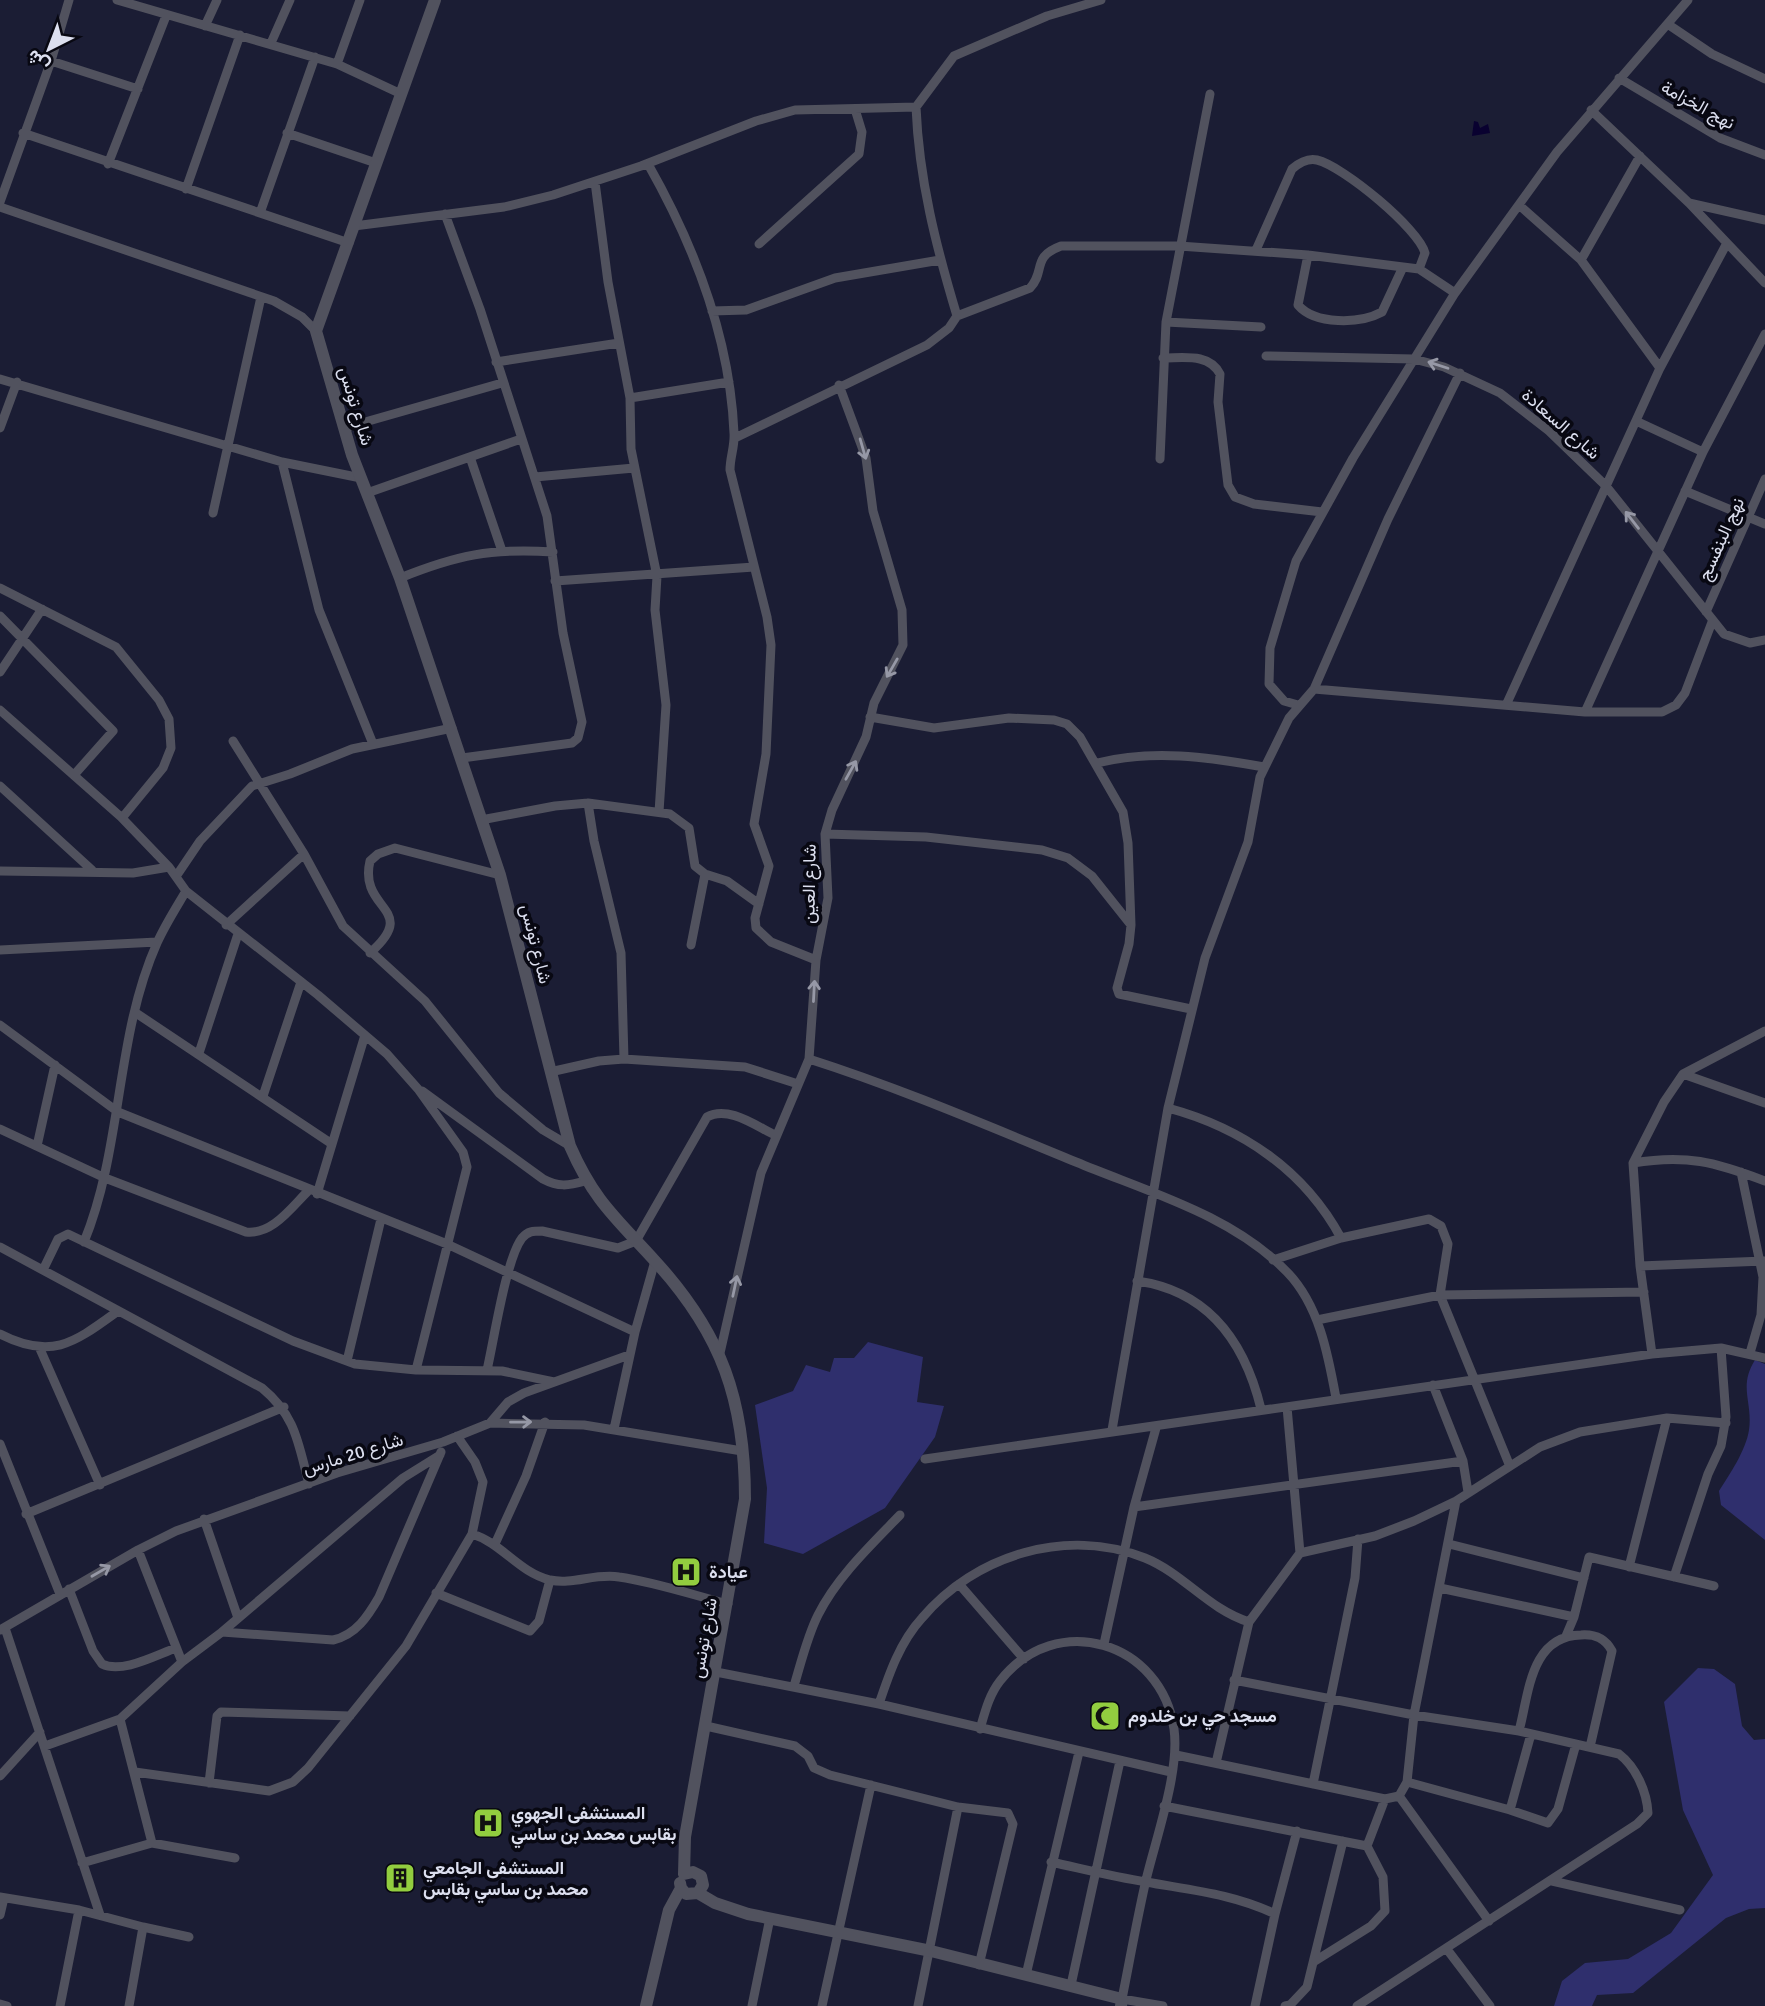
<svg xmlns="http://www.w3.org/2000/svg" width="1765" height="2006" viewBox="0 0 1765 2006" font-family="Signika,Vazirmatn,sans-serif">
  <rect width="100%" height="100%" fill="#1b1d34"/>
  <!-- green -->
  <path fill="#2f2f6d" d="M868,1342L923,1357L917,1402L944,1406L935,1437L885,1508L803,1554L764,1543L767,1488L755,1405L793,1391L806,1365L830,1372L834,1358H854Z
    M1755,1360L1765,1364V1540L1721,1505L1719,1491C1730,1474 1746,1450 1749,1430C1753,1402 1738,1387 1755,1360Z
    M1698,1668L1714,1669L1735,1684L1742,1726L1754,1740L1765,1739V1908L1749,1909L1726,1918L1633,1993L1597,1995L1592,2006H1554L1562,1981L1585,1963L1628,1959L1671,1933L1713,1875L1683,1810L1664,1702Z"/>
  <!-- water -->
  <path fill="#090130" d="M1474,121L1478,122L1480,128L1488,124L1490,133L1472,136Z"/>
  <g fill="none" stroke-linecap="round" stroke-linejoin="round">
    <!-- minor -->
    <path stroke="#51525e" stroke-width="9" d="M117,0L337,64L399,93
      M1669,25L1712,54L1765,79
      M205,26L217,0
      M271,43L290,0
      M51,61L138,89
      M337,64L360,0
      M1619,78L1720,138L1765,155
      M916,107C919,180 936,246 957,316
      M1591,110L1689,203L1765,283
      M23,133L349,243
      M287,133L376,163
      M108,164L166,16
      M648,164C695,247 730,337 734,433C735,446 730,457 730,470L767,617L771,645L766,754L754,824L769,866L755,918L756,928L771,942L816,960
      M595,182L608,282L630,398L631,449L657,576L655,610L666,705L659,812
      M186,189L240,35
      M0,202L51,61L69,0
      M1689,203L1765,220
      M1519,205L1581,260L1660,368
      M0,207L274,301L302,317L316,331
      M260,213L315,57
      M445,214L480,309L547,516L563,633L582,722L578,738L572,743L462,758
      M354,226L504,207L553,195L641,166L756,121L795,110L916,107L954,56L1047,16L1101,0
      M759,244L859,154L862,132L855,109
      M1256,250L1292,169C1299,163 1308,158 1317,160C1343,166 1419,229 1425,253L1419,269
      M1308,255L1298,305C1315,325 1360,324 1382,312L1403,267
      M1581,260L1640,156
      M712,311L746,310L835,278L940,260
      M1166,322L1261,327
      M1266,356L1414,359L1444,367L1500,393L1549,431L1606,486L1724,634L1750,643L1765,640
      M1163,358C1184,358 1209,353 1220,374L1218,402L1228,485L1235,497L1254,504L1322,512
      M496,362L619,343
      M0,379L282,462L361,478
      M630,398L729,382
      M1636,421L1703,452
      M0,428L17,382
      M344,428L502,383
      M735,438L927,345L949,328L957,316L1030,288C1046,271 1031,257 1061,246H1179L1308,255L1419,269L1455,293
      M470,457L502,551
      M1160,459L1166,322L1210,94
      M282,462L319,610L373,744
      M535,477L634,468
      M1685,491L1765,524
      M367,493L521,439
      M213,513L261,297
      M400,578C457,555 491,548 553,552
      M555,581L754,567
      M0,588L116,647L159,700L169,719L171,748L163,768L122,818
      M1706,612L1765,479
      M0,616L113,731L74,775
      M0,672L42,609
      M1314,689L1585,712H1662L1676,705L1685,693L1712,622
      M1507,703L1660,368L1727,243
      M1298,705L1284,701L1269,684L1270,648L1296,561L1353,458L1455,293L1557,152L1688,0
      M0,710L121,817L169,867
      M1585,712L1703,452L1765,334
      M870,717L934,728L1009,718L1054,720L1067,724L1080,737L1123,812L1128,843L1131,925L1129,944L1117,988L1119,994L1191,1009
      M233,741L304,854L343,926L425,1001L499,1093L543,1130L570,1146
      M1097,763C1153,749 1207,757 1264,767
      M0,786L92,870
      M588,803L594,841L621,953L624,1059
      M481,820L555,806L588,803L670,814L689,828L695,866L705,874L727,881L759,904
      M825,834L926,837L1042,850L1068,858L1092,876L1131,925
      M0,871L133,873L169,867L186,891L318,995L387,1054L418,1089L463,1152L467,1167L416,1370
      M177,875L200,841L252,786L290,774L352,749L452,728
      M226,925L304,854
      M691,945L705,874
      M0,950L157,942
      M370,953C421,908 358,911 370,861L378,854L395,848L500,875
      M136,1013L332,1144
      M0,1025L118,1112L447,1244L635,1332L614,1429
      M199,1053L238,934
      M809,1059C900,1088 988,1126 1076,1162C1148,1192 1232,1215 1287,1272C1319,1305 1328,1354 1336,1398
      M550,1072L599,1061L624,1059L745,1067L798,1084
      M1683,1074L1765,1103
      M422,1091L543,1179C558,1187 568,1186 585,1181
      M263,1096L301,982
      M1168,1108C1242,1128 1304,1170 1341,1238
      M0,1129L105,1178L246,1232C272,1235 291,1208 308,1191
      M37,1146L55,1065
      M1633,1163C1686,1154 1715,1162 1765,1181
      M1741,1172L1763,1277L1761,1315L1750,1353
      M317,1194L365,1035
      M84,1242C123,1147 115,1037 157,943C165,925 176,908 186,891
      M0,1247L262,1388C296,1416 298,1443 309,1484
      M1273,1260L1341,1238L1429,1219L1441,1226L1448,1244L1440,1295L1509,1464
      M1640,1266L1764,1261
      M43,1270L58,1239L68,1234L293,1341L355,1364L416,1370L502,1371L554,1382
      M1137,1281C1209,1291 1245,1343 1261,1409
      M1317,1320L1440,1295L1644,1292
      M635,1332L655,1261
      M0,1334C52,1361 75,1342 118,1311
      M40,1349L100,1485
      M720,1353L761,1173L809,1059L816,960L828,898L825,834L832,810L866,737L874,703L903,645L902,610L873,511L866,458L839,385
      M1652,1354L1640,1266L1633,1163L1664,1102L1683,1074L1765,1031
      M347,1361L381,1219
      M487,1370C494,1340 506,1259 522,1238C528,1231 533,1231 542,1231L618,1248L636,1241L707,1117C728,1105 756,1126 775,1135
      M1433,1385L1463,1461L1468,1492
      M490,1423L508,1402L524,1393L629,1355
      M1112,1430L1168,1108L1205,958L1248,842L1260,777L1289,718L1314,689L1388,519L1460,373
      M0,1444L60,1594
      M925,1459L1652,1354L1721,1348L1765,1358
      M1134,1507L1463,1461
      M26,1514L284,1407
      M204,1519L238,1618
      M472,1534C502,1543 518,1572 550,1580C573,1585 595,1573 619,1577C655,1582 693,1595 728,1604
      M495,1544L526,1476L545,1422
      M1449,1544L1584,1578
      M138,1550L182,1662
      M1300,1553L1375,1536L1414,1521L1456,1501L1540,1447L1580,1432L1667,1418L1726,1423
      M1629,1567L1667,1418
      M1674,1577L1708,1474L1721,1446L1726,1417L1721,1348
      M959,1584L1024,1659
      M1440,1588L1574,1617
      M69,1589L93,1651L102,1664C122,1674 156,1655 176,1648
      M436,1593L530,1631L539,1621L550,1580
      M5,1628L100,1915
      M0,1630L138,1550L176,1531L337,1473L443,1442L490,1423L584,1425L742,1451
      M222,1632L333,1640C356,1635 368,1616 379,1597L441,1452
      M1566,1636L1574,1617L1589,1557L1714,1586
      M1104,1644L1134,1507L1156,1428
      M716,1672L879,1704L1171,1772
      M1234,1680L1414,1715L1519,1731L1619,1754C1636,1767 1647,1792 1648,1813L1637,1824L1357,2006
      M794,1686C801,1663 807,1637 818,1615C837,1577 871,1545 900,1515
      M879,1704C889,1674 900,1642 922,1618C975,1555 1066,1527 1145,1558C1184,1574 1208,1609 1249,1622
      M120,1719L152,1843
      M706,1726L795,1746L808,1756L814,1768L830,1775L958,1807L1008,1813L1013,1824L979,1965
      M980,1729C985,1712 989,1695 1000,1681C1056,1609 1162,1642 1174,1729C1180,1771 1156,1838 1146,1880C1137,1919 1130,1959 1122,1999L1163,2006
      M1519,1731C1529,1694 1530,1636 1581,1635C1595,1634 1605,1638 1612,1651L1590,1747
      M45,1746L120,1719L182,1662L222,1632L403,1478L440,1455
      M1176,1755L1385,1799L1399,1796
      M1216,1763L1249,1622L1300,1553L1287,1407
      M135,1772L269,1791L293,1782L308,1768L406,1646L472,1534L483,1482L475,1462L457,1436
      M0,1776L40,1732
      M1407,1782L1510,1810L1548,1823L1558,1809L1576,1744
      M209,1783L217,1716L221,1712L350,1716
      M1313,1784L1355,1578L1358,1539
      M1399,1796L1407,1782L1414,1715L1456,1501
      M1399,1796L1489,1921
      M1164,1806L1367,1846
      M1510,1810L1531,1734
      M1051,1862C1083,1869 1114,1877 1146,1882C1190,1890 1234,1894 1275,1914L1297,1831
      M82,1863L152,1843L235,1858
      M1552,1881L1680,1910
      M0,1897L79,1910L143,1927L129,2006
      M0,1915L4,1898
      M143,1927L189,1937
      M1446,1948L1490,2006
      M1315,1961L1371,1926L1385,1911L1383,1877L1367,1846L1385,1799
      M1026,1975L1079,1752
      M1071,1985L1120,1761
      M0,2004L7,2006
      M60,2006L79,1910
      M752,2006L770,1918
      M822,2006L871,1785
      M918,2006L958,1807
      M1255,2006L1275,1914
      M1285,2006L1290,2005L1307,1987L1343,1841"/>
    <!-- tertiary -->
    <path stroke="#51525e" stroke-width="12" d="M435,0L316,331L352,455L400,578L500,875L570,1146C594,1201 616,1218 655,1261C722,1334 745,1401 745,1499L685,1837L684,1874
      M684,1874L693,1872L701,1876L703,1885L698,1893
      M681,1888L686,1894L698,1893L715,1903L748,1914L931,1951L1122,1999L1121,2006
      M646,2006L669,1910L681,1888L680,1883"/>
  </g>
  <!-- one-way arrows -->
  <defs><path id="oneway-shaft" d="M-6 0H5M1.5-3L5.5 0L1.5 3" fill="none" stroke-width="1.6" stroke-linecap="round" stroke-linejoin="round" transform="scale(1.75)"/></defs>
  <g stroke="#9698a6">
    <use href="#oneway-shaft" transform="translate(1438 365) rotate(-162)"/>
    <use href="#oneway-shaft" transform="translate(863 449) rotate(74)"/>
    <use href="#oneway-shaft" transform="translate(1632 520) rotate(-128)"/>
    <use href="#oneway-shaft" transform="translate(892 668) rotate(120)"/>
    <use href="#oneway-shaft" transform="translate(851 770) rotate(-61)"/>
    <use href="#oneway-shaft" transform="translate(814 991) rotate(-87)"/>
    <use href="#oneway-shaft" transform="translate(735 1286) rotate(-78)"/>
    <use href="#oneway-shaft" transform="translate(521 1422) rotate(-1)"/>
    <use href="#oneway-shaft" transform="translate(101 1571) rotate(-30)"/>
  </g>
  <!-- icons -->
  <defs>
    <g id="hospital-square" transform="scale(1.575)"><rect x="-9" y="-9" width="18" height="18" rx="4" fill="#92cd3f" stroke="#080812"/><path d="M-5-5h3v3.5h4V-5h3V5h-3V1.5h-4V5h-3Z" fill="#111"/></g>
    <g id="mosque-square" transform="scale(1.575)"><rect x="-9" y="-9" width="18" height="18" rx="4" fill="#92cd3f" stroke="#080812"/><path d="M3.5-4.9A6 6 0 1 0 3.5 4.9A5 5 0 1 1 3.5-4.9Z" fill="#111"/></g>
    <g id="building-square" transform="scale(1.575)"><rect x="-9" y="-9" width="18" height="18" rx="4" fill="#92cd3f" stroke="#080812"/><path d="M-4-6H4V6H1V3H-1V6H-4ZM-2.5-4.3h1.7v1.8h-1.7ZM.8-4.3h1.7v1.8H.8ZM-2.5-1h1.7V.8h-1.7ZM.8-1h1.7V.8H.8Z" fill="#111"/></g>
  </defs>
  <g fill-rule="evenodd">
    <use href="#hospital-square" x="686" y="1572"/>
    <use href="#mosque-square" x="1105" y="1716"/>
    <use href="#hospital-square" x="488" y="1823"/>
    <use href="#building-square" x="400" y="1878"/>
  </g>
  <g text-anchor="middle" stroke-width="7" stroke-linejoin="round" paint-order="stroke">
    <!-- street labels -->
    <g font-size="18" fill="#dcdfef" stroke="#080812">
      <text transform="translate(1698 105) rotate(29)" y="6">نهج الخزامة</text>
      <text transform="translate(356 406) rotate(73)" y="6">شارع تونس</text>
      <text transform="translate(1561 424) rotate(41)" y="6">شارع السعادة</text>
      <text transform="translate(1721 539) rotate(-66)" y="6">نهج البنفسج</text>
      <text transform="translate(809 884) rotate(-89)" y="6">شارع العين</text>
      <text transform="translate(536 944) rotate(76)" y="6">شارع تونس</text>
      <text transform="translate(353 1454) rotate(-17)" y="6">شارع 20 مارس</text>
      <text transform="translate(704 1638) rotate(-80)" y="6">شارع تونس</text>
    </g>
    <!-- poi labels -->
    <g font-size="18" font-weight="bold" fill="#dcdfef" stroke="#080812" text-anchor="start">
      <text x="709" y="1578">عيادة</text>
      <text x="1128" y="1722">مسجد حي بن خلدوم</text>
      <text x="511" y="1819">المستشفى الجهوي<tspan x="511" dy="21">بقابس محمد بن ساسي</tspan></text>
      <text x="423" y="1874">المستشفى الجامعي<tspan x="423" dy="21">محمد بن ساسي بقابس</tspan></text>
    </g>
  </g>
  <!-- north arrow -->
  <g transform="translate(49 49) rotate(222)" stroke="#080812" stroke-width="5" paint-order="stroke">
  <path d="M0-5L12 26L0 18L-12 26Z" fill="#dcdfef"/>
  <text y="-10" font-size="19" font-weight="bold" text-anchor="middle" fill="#dcdfef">ش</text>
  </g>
</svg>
